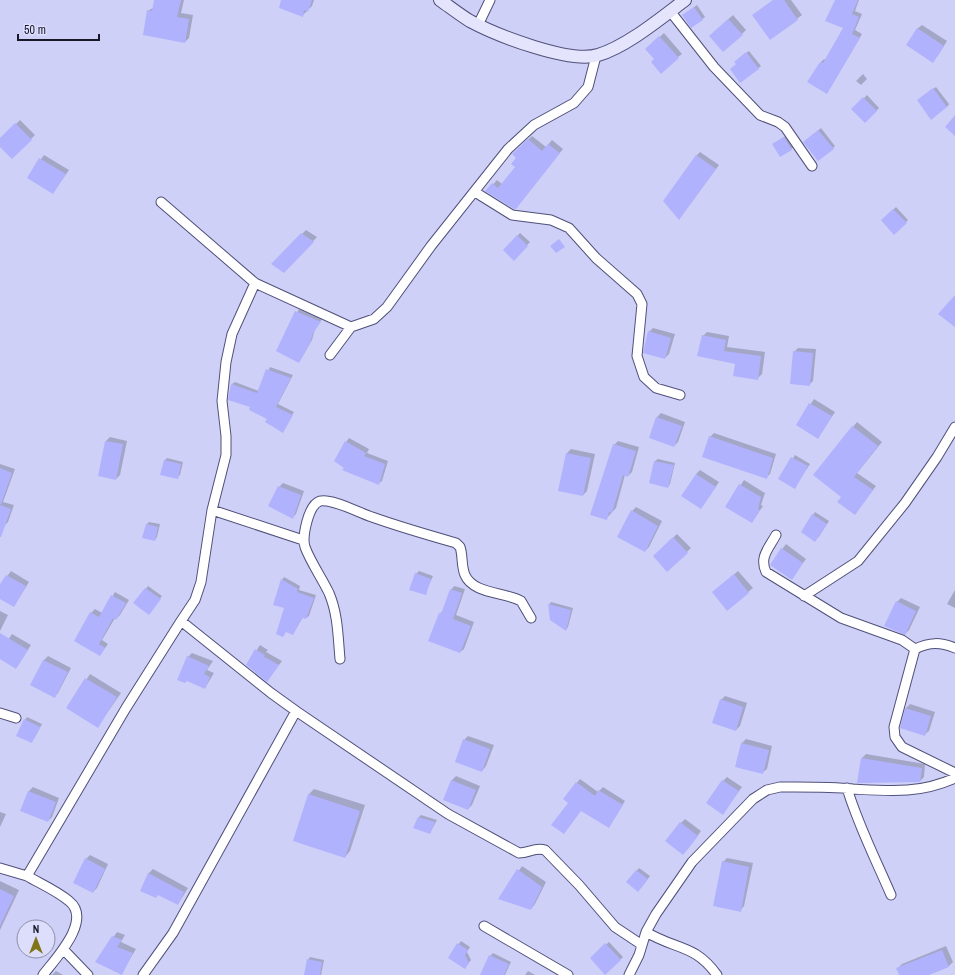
<svg xmlns="http://www.w3.org/2000/svg" width="955" height="975" viewBox="0 0 955 975" font-family="'Archivo Narrow',sans-serif">
  <rect width="100%" height="100%" fill="#ced0f8"/>
  <!-- shadow -->
  <path fill="#0003" d="M155,0H184L181,13L193,15L189,38L185,42L148,11L154,7Z
    M282,0H314L312,6L302,16Z
    M773,0H791L802,15L770,39Z
    M836,0H859L855,11L862,14L855,30L862,34L827,93L821,62L824,59L826,60L844,27Z
    M697,5L705,17L692,27L686,13Z
    M733,15L746,30L742,34L714,32Z
    M922,25L947,41L937,57L917,29Z
    M664,33L682,54L678,57L655,59L651,45Z
    M749,51L761,66L741,82L738,59Z
    M863,74L867,79L861,85L856,81Z
    M936,87L949,104L947,107L920,98Z
    M867,95L879,108L865,122L853,109Z
    M20,120L35,135L12,158L0,145V140Z
    M821,128L835,146L833,148L807,140Z
    M787,135L794,147L791,149L773,144Z
    M532,136L546,147L552,140L563,149L516,208L487,191L497,180L502,184L516,167L518,157L513,154Z
    M700,152L719,165L679,219L696,156Z
    M44,155L69,170L53,193L28,177Z
    M896,207L908,220L894,234L882,221Z
    M306,230L317,237L284,272L273,263Z
    M520,233L530,242L514,259L504,250Z
    M299,309L322,319L315,329L312,340L301,359L277,351Z
    M653,328L675,334L669,354L665,358L649,332Z
    M707,332L729,336L727,347L765,352L762,374L758,378L736,363L703,336Z
    M798,348L816,349L813,381L809,385L794,352Z
    M270,367L293,375L278,404L294,412L283,431L251,407L232,384L235,382L259,391Z
    M814,399L835,412L818,438L797,425Z
    M661,413L685,422L678,442L674,446L657,417Z
    M857,422L882,442L857,473L876,486L855,514L842,496L814,475Z
    M714,433L776,454L770,474L766,478L710,437Z
    M110,437L127,441L120,475L116,479L106,441Z
    M349,438L369,449L367,453L388,461L382,481L378,484L345,467L346,442Z
    M618,441L639,447L632,472L628,476L625,475L616,508L606,519L614,445Z
    M571,449L595,454L587,491L583,495L559,490L567,453Z
    M795,455L810,464L795,487L780,479Z
    M167,458L183,462L180,475L177,478L164,461Z
    M658,459L675,463L670,484L668,487L655,461Z
    M0,464L15,469L3,502L14,505L8,522L5,525L0,523Z
    M700,470L719,482L701,508L696,474Z
    M744,480L765,493L761,505L763,506L752,522L726,507Z
    M283,483L304,491L296,514L292,518L279,487Z
    M636,507L662,521L649,547L645,551L632,511Z
    M815,512L829,521L818,538L813,515Z
    M149,522L160,524L157,537L155,540L143,537L147,524Z
    M677,534L691,548L668,570L654,556Z
    M786,544L806,559L795,574L771,564Z
    M11,571L29,582L14,606L0,598V586Z
    M419,571L433,576L425,594L416,574Z
    M738,571L753,588L727,609L717,589Z
    M284,577L300,586L299,590L316,595L309,616L306,618L303,617L293,634L285,608L282,580Z
    M148,586L162,596L151,611L135,603Z
    M454,586L465,589L456,615L474,622L464,649L460,652L440,614L443,610L451,590Z
    M955,590V608L947,604Z
    M115,592L129,600L120,615L116,619L115,618L102,640L108,644L100,655L91,613L95,609L102,613Z
    M901,598L920,607L909,630L905,634L897,602Z
    M551,602L573,608L568,627L566,630L549,605Z
    M0,611L8,615L0,631Z
    M12,634L31,645L16,668L0,658V652Z
    M260,645L268,650L266,652L282,661L267,681L247,665Z
    M192,653L213,661L207,670L214,673L205,688L188,657Z
    M48,656L71,668L58,693L54,697L31,685L44,660Z
    M90,674L121,693L98,726L68,708Z
    M725,696L747,703L740,726L736,730L721,700Z
    M910,704L935,712L929,731L924,735L901,727L906,708Z
    M27,717L42,724L34,739L25,720Z
    M468,736L494,745L486,766L482,771L464,740Z
    M746,739L772,746L767,769L762,773L742,743Z
    M866,754L925,764L924,777L920,781L858,782L862,758Z
    M456,776L480,786L472,805L468,809L444,799L452,780Z
    M727,777L742,787L723,813V781Z
    M580,779L598,792L603,787L625,801L609,826L564,799Z
    M33,787L59,798L52,817L48,821L29,791Z
    M314,789L365,805L350,851L345,857L309,794Z
    M0,812L6,814L0,827Z
    M421,815L437,820L430,833L418,818Z
    M685,819L701,831L687,850L681,823Z
    M90,855L108,864L97,888L93,892L86,859Z
    M727,858L753,863L744,906L740,911L723,862Z
    M522,866L546,882L535,904L531,909L500,899Z
    M639,868L650,876L641,888L628,882Z
    M153,869L188,888L178,904L158,894L142,890L149,873Z
    M0,881L19,890L0,930Z
    M117,932L125,935L121,942L136,949L121,974L97,961Z
    M461,941L470,947L467,952L471,960L467,965L449,958Z
    M609,942L623,957L606,973L591,958Z
    M946,946L953,962L949,966L926,975H900L898,968L902,964Z
    M493,953L511,962L505,975H486L490,956Z
    M310,957L324,960L321,975H305L308,960Z
    M56,971L63,975H52Z
    M528,971L535,975H525Z"/>
  <!-- building -->
  <path fill="#b1b2fd" d="M154,0H181L177,17L189,19L185,43L143,35L147,10L152,11Z
    M281,0H312L308,12L304,10L303,17L279,8Z
    M773,0H784L798,20L770,40L752,15Z
    M835,0H858L852,14L859,17L852,34L860,38L827,94L807,82L820,62L823,63L843,28L825,21Z
    M694,7L703,20L691,28L682,15Z
    M728,19L743,35L723,52L709,36Z
    M917,28L944,46L933,63L906,45Z
    M659,36L679,58L661,74L651,62L654,59L645,49Z
    M746,52L759,69L740,83L730,69L736,64L734,62Z
    M933,88L947,107L931,120L917,100Z
    M863,97L877,111L865,123L851,109Z
    M955,115V136L945,127Z
    M15,123L32,140L12,159L0,147V138Z
    M818,130L834,149L818,161L803,142Z
    M784,137L792,150L780,157L772,144Z
    M528,139L542,151L548,144L560,153L516,209H514L485,191L492,183L498,188L515,167L511,164L516,158L512,154Z
    M696,155L716,169L679,220L663,201Z
    M39,158L66,174L53,194L27,178Z
    M893,209L907,223L894,235L881,220Z
    M301,233L314,242L284,273L271,264Z
    M517,235L528,246L514,261L503,250Z
    M559,239L565,247L556,253L550,246Z
    M955,295V327L938,314Z
    M295,311L321,322L313,333L310,343L299,363L276,351Z
    M648,331L671,338L665,359L643,353Z
    M702,335L726,340L724,351L761,356L758,380L733,376L735,364L697,356Z
    M793,351L813,353L810,386L790,384Z
    M266,369L291,378L276,407L293,415L283,433L265,422L267,419L249,410L250,407L228,400L231,384L257,393Z
    M809,403L832,416L818,439L796,425Z
    M656,417L682,426L674,447L649,438Z
    M852,426L878,446L854,477L873,490L855,515L837,502L841,497L813,475Z
    M709,436L773,458L767,479L702,457Z
    M105,441L123,444L116,480L98,476Z
    M345,441L366,453L364,456L385,464L379,485L342,470L344,468L334,461Z
    M613,444L636,451L628,477L623,475L612,513L609,512L607,520L590,515Z
    M566,453L591,458L583,496L558,491Z
    M791,457L808,466L795,489L778,479Z
    M164,460L181,464L178,479L160,475Z
    M654,461L674,465L668,488L649,483Z
    M0,468L12,473L1,504H0Z
    M696,474L716,487L701,509L681,496Z
    M739,484L761,497L758,509L760,510L752,523L725,507Z
    M278,486L301,495L293,519L268,506Z
    M0,505L11,509L1,537H0Z
    M631,510L658,526L645,552L617,537Z
    M812,514L827,524L815,542L801,532Z
    M146,524L158,527L155,541L142,538Z
    M673,537L688,553L667,572L653,556Z
    M781,548L803,563L792,580L770,565Z
    M415,573L431,579L426,595L409,590Z
    M734,574L749,593L727,611L712,592Z
    M6,575L26,586L14,607L0,599V584Z
    M281,579L298,589L297,592L314,598L306,619L302,618L293,635L286,632L283,637L276,634L284,608L273,605Z
    M145,588L161,599L149,615L133,603Z
    M450,589L462,593L453,619L471,626L460,653L428,641L439,613L441,614Z
    M111,595L126,603L116,620L113,618L99,644L105,648L100,656L74,641L90,612L99,617Z
    M896,601L916,611L905,635L884,626Z
    M548,604L571,610L566,631L550,620Z
    M0,633L28,650L16,669L0,659Z
    M255,649L265,655L263,656L279,665L267,682L246,665Z
    M187,656L209,666L204,674L210,677L205,689L187,681L185,683L177,680Z
    M43,660L68,672L55,698L30,685Z
    M85,678L117,697L98,728L66,708Z
    M720,699L743,707L736,731L712,723Z
    M905,708L931,716L925,736L900,728Z
    M24,719L40,727L32,743L16,736Z
    M463,739L490,749L482,772L455,762Z
    M741,743L769,750L763,774L735,767Z
    M861,758L922,768L920,782L857,783Z
    M451,780L476,790L468,810L443,800Z
    M722,780L739,791L723,815L706,803Z
    M576,782L595,796L598,790L623,805L609,828L581,811L564,834L551,825L568,803L563,799Z
    M28,791L56,802L48,822L20,811Z
    M308,794L360,811L345,858L293,841Z
    M418,817L435,822L430,834L413,828Z
    M680,822L698,836L683,855L665,841Z
    M85,858L105,869L93,893L73,883Z
    M722,861L749,867L741,912L713,906Z
    M517,869L542,887L531,910L498,899Z
    M636,870L648,879L638,892L626,882Z
    M148,873L184,892L178,905L158,895L156,898L140,891Z
    M0,889L14,896L0,926Z
    M112,936L122,940L117,947L133,953L122,975L95,962Z
    M457,943L468,950L465,955L469,963L465,969L448,958Z
    M605,943L621,960L605,975L590,958Z
    M942,950L949,967L929,975H899L896,968Z
    M489,955L509,964L504,975H480Z
    M307,959L322,962L320,975H304Z"/>
  <g fill="none" stroke-linecap="round" stroke-linejoin="round">
    <!-- street casing -->
    <g stroke="#50507a" stroke-width="11">
      <path id="street" d="M670,11L714,67L760,115L778,122L785,127L812,166
        M478,25L490,0
        M475,192L512,215L551,220L569,228L596,258L637,294L642,304L637,356L644,377L656,388L680,395
        M161,202L255,283L351,327L374,319L387,307L431,246L508,149L534,125L574,103L588,87L596,56
        M330,355L351,327
        M212,510L303,540
        M776,535C769,548 759,557 766,572L841,618L902,640L915,649L894,727L895,737L902,747L955,773
        M804,596L858,561L905,503L937,457L955,427
        M181,621L195,600L201,582L212,510L226,455V436L222,401L226,362L232,334L255,283
        M915,649C930,642 940,642 955,648
        M340,659C338,637 338,614 329,593C322,578 311,563 305,547C302,537 308,505 320,501C332,498 359,513 372,517C400,527 428,535 456,543L460,547C463,555 461,566 465,575C473,594 505,592 521,601L531,618
        M0,713L16,718
        M847,788C858,825 876,860 891,895
        M0,868L27,876L126,708L181,621L271,693L296,711L448,814L519,853C529,853 535,847 545,850L579,885L615,927L642,945
        M27,876C41,884 57,891 69,901C93,920 55,959 43,975
        M484,926L568,975
        M646,932C676,950 695,944 717,975
        M63,949L88,975
        M143,975L173,933L296,711
        M629,975L639,955L646,932L656,914L692,862L753,799L767,790L780,787H795C814,787 834,787 853,789C889,791 920,794 955,778"/>
    </g>
    <!-- secondary casing -->
    <g stroke="#50507a" stroke-width="14">
      <path id="secondary" d="M440,0C450,7 460,15 470,21C496,35 570,64 598,55C626,47 661,18 685,0"/>
    </g>
    <!-- street -->
    <use href="#street" stroke="#fff" stroke-width="9"/>
    <!-- secondary -->
    <use href="#secondary" stroke="#e4e4fd" stroke-width="12"/>
  </g>
  <!-- north arrow -->
  <g transform="translate(36 939)"><circle r="19" fill="#dcdefc" stroke="#8d8ea8"/>
  <path d="M0-3L7 15L0 10L-7 15Z" fill="#7f7519"/>
  <text y="-6" font-size="11" font-weight="bold" text-anchor="middle" fill="#171729">N</text>
  </g>
  <!-- scale -->
  <path d="M18 34v6h81v-6" fill="none" stroke="#171729" stroke-width="2"/>
  <text x="24" y="34" font-size="12" fill="#171729" stroke="#dcdefc" stroke-width="3" paint-order="stroke">50 m</text>
</svg>
